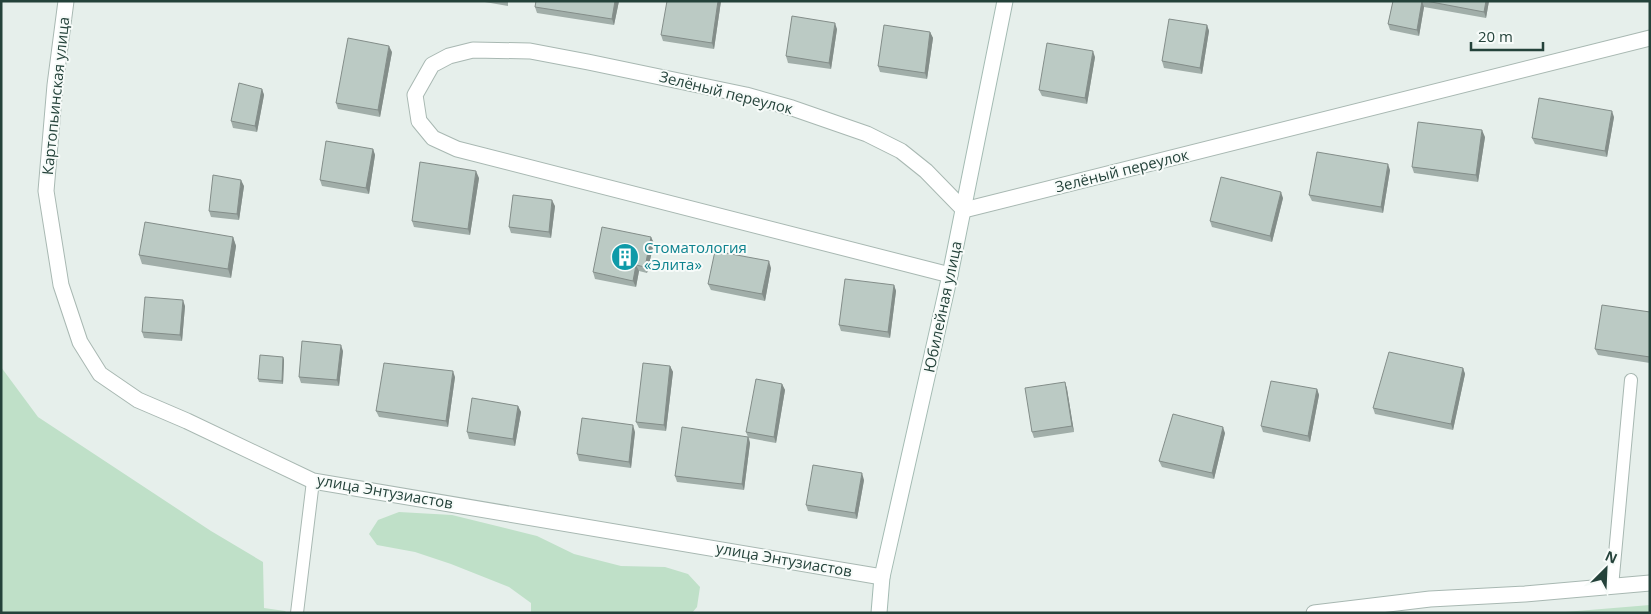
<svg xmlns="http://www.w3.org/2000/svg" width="1651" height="614" viewBox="0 0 1651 614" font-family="'Open Sans',sans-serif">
  <rect width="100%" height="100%" fill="#e6efeb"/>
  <!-- green -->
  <path fill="#bfe0c8" d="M1,367L38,417L211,531L263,562L264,608L285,611L287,613H1Z
    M399,512L452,515L537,536L574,554L621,566L665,567L688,574L700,587L697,607L692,613H531V603L509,587L451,564L415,552L377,545L369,534L378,520Z
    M1650,605V613H1553Z"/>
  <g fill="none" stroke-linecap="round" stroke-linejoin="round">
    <!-- lane casing -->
    <g stroke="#a8b8b2" stroke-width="14">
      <path id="lane" d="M1612,587L1631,380
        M297,613L313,481"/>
    </g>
    <!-- street casing -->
    <g stroke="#a8b8b2" stroke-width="17">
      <path id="street" d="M66,1L55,85L46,191L61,285L80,342L100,374L138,400L187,421L313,481L882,577
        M950,275L457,149L433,138L419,121L415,95L432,65L449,56L473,50L530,51L588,62L746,95L792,108L867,134L901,151L926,171L964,210L1650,38
        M1314,613L1430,599L1525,594L1650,583"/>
    </g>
    <!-- secondary casing -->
    <g stroke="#a4bbb3" stroke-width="17">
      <path id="secondary" d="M879,613L882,577L950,275L1005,1"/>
    </g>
    <!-- lane -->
    <use href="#lane" stroke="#fff" stroke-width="12"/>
    <!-- street -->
    <use href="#street" stroke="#fff" stroke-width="15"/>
    <!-- secondary -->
    <use href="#secondary" stroke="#fff" stroke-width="15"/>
  </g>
  <!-- wall -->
  <path fill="#a1aea9" d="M479,1H508V6Z
    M619,1L614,25L537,13L535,7Z
    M721,1L714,49L663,41L661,35Z
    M1393,1H1489L1486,18L1424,7L1419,36L1390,30L1388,24Z
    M1207,25L1209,31L1202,74L1164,68L1162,61Z
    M837,29L831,69L788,63L786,56Z
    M930,32L933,38L927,79L880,72L878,66Z
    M392,52L380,117L338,109L336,103Z
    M1095,57L1087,104L1042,96L1039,90Z
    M262,89L264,95L257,132L233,128L231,121Z
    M1614,117L1607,157L1535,144L1532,138Z
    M1485,137L1478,182L1414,173L1412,167Z
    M373,149L375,155L369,194L322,186L320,180Z
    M1390,170L1383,213L1312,201L1309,195Z
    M479,178L470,235L414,227L412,221Z
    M244,186L239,220L211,217L209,211Z
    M1283,198L1272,242L1212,227L1210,221Z
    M555,206L551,238L511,233L509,227Z
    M233,237L236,246L231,278L142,264L139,255Z
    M654,243L647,273L639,271L636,287L595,279L593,272Z
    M771,268L765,301L711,290L708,284Z
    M894,285L896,291L890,338L841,331L839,325Z
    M185,306L182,341L144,338L142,332Z
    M1650,312V363L1598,355L1595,349Z
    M343,351L339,386L301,383L299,377Z
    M283,357L284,360L283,384L259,382L258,379Z
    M670,366L673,372L666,431L639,428L636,422Z
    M1463,368L1465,374L1453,430L1375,414L1373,408Z
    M455,377L448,427L379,417L376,411Z
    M1065,382L1067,389L1074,432L1034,438L1032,432Z
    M782,384L785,390L776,443L749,438L750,443L744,490L677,482L675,476L748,437L746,432Z
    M1317,389L1319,395L1310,442L1263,432L1261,426Z
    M518,406L521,412L515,446L469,439L467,432Z
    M635,432L631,468L579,461L577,454Z
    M1225,433L1214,479L1162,467L1159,461Z
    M864,480L857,519L808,511L806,505Z"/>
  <!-- shaded-wall -->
  <path fill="#838d89" d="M615,1H619L614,25L612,19Z
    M718,1H721L714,49L712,43Z
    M1422,1L1424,7L1419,36L1417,30Z
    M1486,1H1489L1486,18L1484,12Z
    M835,23L837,29L831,69L829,63Z
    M1207,25L1209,31L1202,74L1200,68Z
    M930,32L933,38L927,79L925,73Z
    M389,46L392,52L380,117L378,110Z
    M1093,51L1095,57L1087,104L1085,98Z
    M262,89L264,95L257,132L255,126Z
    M1612,111L1614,117L1607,157L1605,151Z
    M1482,130L1485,137L1478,182L1476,175Z
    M373,149L375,155L369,194L366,188Z
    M1388,164L1390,170L1383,213L1381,207Z
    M476,171L479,178L470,235L468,229Z
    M241,180L244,186L239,220L237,214Z
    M1281,192L1283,198L1272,242L1270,236Z
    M552,200L555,206L551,238L549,232Z
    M233,237L236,246L231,278L228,269Z
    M651,237L654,243L647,273L645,267Z
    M769,261L771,268L765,301L762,294Z
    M636,265L639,271L636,287L633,281Z
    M894,285L896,291L890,338L888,332Z
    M183,300L185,306L182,341L180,335Z
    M341,345L343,351L339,386L337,380Z
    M283,357L284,360L283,384L282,381Z
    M670,366L673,372L666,431L664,425Z
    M1463,368L1465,374L1453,430L1451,424Z
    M453,371L455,377L448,427L446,421Z
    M1065,382L1067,389L1074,432L1072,426Z
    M782,384L785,390L776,443L774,437Z
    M1317,389L1319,395L1310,442L1308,436Z
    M518,406L521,412L515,446L513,439Z
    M633,425L635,432L631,468L629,462Z
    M1223,427L1225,433L1214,479L1212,473Z
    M748,437L750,443L744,490L742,484Z
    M862,473L864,480L857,519L855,513Z"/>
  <!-- building -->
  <path fill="#bbcac4" stroke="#838d89" d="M536,1H615L612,19L535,7Z
    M667,1H718L712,43L661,35Z
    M1393,1H1422L1417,30L1388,24Z
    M1426,1H1486L1484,12Z
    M792,16L835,23L829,63L786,56Z
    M1169,19L1207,25L1200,68L1162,61Z
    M884,25L930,32L925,73L878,66Z
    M348,38L389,46L378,110L336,103Z
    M1047,43L1093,51L1085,98L1039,90Z
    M239,83L262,89L255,126L231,121Z
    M1539,98L1612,111L1605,151L1532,138Z
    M1418,122L1482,130L1476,175L1412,167Z
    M326,141L373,149L366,188L320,180Z
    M1317,152L1388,164L1381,207L1309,195Z
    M420,162L476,171L468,229L412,221Z
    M213,175L241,180L237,214L209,211Z
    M1221,177L1281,192L1270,236L1210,221Z
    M513,195L552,200L549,232L509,227Z
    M145,222L233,237L228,269L139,255Z
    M602,227L651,237L645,267L636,265L633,281L593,272Z
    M715,251L769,261L762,294L708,284Z
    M845,279L894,285L888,332L839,325Z
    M145,297L183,300L180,335L142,332Z
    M1602,305L1650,312V357L1595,349Z
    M302,341L341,345L337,380L299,377Z
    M1389,352L1463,368L1451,424L1373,408Z
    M260,355L283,357L282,381L258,379Z
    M384,363L453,371L446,421L376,411Z
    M643,363L670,366L664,425L636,422Z
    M756,379L782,384L774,437L746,432Z
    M1271,381L1317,389L1308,436L1261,426Z
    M1065,382L1072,426L1032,432L1025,388Z
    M472,398L518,406L513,439L467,432Z
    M1173,414L1223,427L1212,473L1159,461Z
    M582,418L633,425L629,462L577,454Z
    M682,427L748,437L742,484L675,476Z
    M813,465L862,473L855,513L806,505Z"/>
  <!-- icons -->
  <defs>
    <g id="building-disc" transform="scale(1.4375)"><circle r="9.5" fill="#0f9aa8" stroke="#f7fbf9"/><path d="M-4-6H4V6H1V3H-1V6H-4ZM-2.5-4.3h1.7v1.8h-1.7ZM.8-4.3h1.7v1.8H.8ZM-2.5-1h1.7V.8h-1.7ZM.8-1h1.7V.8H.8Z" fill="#fff"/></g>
  </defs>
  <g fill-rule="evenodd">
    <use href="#building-disc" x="625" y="257"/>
  </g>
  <g text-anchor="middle" stroke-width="4" stroke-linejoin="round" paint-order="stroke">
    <!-- street labels -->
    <g font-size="15" fill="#24423a" stroke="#f7fbf9">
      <text transform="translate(726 93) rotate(14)" y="5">Зелёный переулок</text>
      <text transform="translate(56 96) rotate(-84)" y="5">Картопьинская улица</text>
      <text transform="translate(1122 171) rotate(-14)" y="5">Зелёный переулок</text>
      <text transform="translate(943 307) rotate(-78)" y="5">Юбилейная улица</text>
      <text transform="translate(385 492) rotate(10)" y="5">улица Энтузиастов</text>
      <text transform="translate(784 560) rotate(10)" y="5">улица Энтузиастов</text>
    </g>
    <!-- culture labels -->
    <g font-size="15" fill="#0d838f" stroke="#f7fbf9" text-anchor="start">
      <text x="644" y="253">Стоматология<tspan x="644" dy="17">«Элита»</tspan></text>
    </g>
  </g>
  <!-- border -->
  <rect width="1651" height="614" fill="none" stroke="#24423a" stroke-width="5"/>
  <!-- north arrow -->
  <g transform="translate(1606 569) rotate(24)" stroke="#f7fbf9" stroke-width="4" paint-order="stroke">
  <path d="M0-4L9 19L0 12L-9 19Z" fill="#24423a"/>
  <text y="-8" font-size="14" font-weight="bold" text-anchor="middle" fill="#24423a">N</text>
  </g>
  <!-- scale -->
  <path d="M1471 42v8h72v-8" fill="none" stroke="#24423a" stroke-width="2.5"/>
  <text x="1478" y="42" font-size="15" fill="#24423a" stroke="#f7fbf9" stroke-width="4" paint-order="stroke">20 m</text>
</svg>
